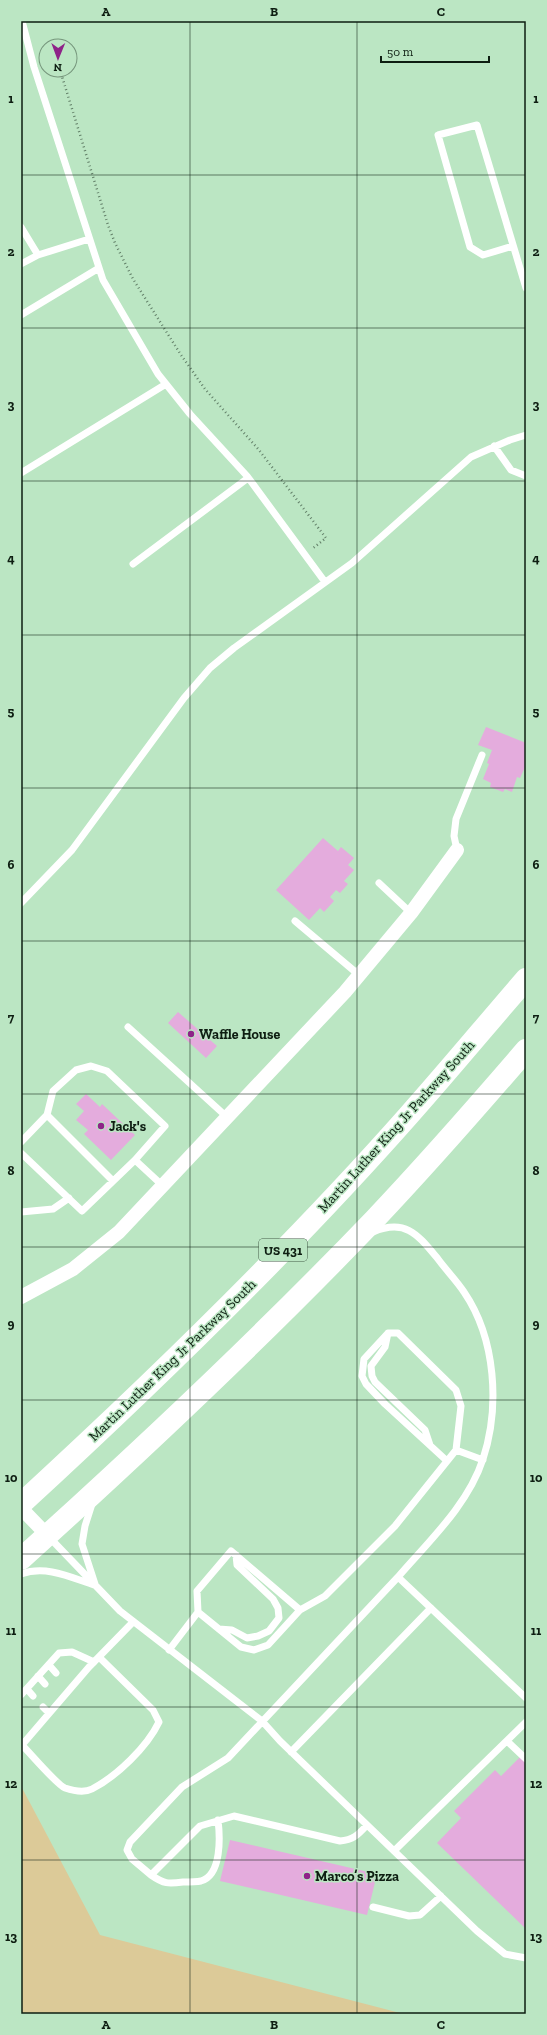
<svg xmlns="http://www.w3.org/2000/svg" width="547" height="2035" viewBox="0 0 547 2035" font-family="'Zilla Slab',serif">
  <rect width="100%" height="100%" fill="#bbe6c3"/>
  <!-- green -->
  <path fill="#dcca98" d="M21,1786L100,1935L404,2014H21Z"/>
  <!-- building -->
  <path fill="#e4acdd" d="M486,727L526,743V765L520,778L517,777L512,792L505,789L503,792L490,787L491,783L483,779L489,764L487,763L492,750L478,745Z
    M323,838L338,851L341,847L354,858L348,865L354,870L344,881L348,884L340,893L336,890L330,897L334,901L324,912L320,908L309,920L276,890Z
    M178,1012L217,1046L206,1058L168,1023Z
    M86,1094L100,1107L102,1104L135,1135L111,1160L84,1134L88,1130L76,1120L84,1111L76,1104Z
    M520,1757L526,1763V1929L437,1843L461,1818L454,1811L495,1770L501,1776Z
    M230,1840L377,1874L367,1915L220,1881Z"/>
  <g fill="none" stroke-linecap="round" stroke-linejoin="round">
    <!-- path -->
    <path stroke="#638069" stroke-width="2.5" stroke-dasharray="1 3" stroke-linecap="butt" d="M60,70L108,225L115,243L133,279L181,355L205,389L259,450L326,538L312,549"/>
    <!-- service -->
    <path stroke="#fff" stroke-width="7" d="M22,21L34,67L103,280L158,374L190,414L247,476L325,582
      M21,227L38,255
      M513,246L483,255L470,247L438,135L477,125L526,288
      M21,264L38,255L89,239
      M21,315L99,268
      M494,446L511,470L526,476
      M21,473L166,384
      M133,564L248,478
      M457,850L454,836L456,819L482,755
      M379,883L411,913
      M21,903L72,850L184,698L210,668L234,648L352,563L471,457L510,440L526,435
      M295,921L359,975
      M128,1027L228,1118
      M21,1142L47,1115
      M21,1153L82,1211L135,1160L165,1126L107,1071L91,1066L76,1070L53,1091L47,1115L113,1181
      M135,1160L163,1186
      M21,1212L53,1209L69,1198
      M373,1232C406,1218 418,1235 438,1259C446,1270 457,1281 464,1292C496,1339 500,1407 483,1459C468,1505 429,1541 398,1577
      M388,1333L385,1347L371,1366L372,1376L375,1382L425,1430L430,1445
      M447,1461L385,1404L366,1384L362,1376L364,1359L388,1333H398L456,1390L461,1406L456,1450L483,1460
      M92,1504L85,1526L82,1544L95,1584
      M49,1537L120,1611L262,1721L280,1741L477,1931L505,1954L526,1958
      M21,1574C46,1565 70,1577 94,1585
      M198,1612L241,1647L254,1650L268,1645L300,1610L325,1596L395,1526L456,1450
      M219,1629L232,1630L247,1638L258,1636L269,1631L279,1618L278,1608L273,1599L237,1565L236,1555
      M169,1650L198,1612L197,1591L231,1551L300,1610
      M99,1657L153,1710L159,1722C147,1747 117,1776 92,1789C84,1793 74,1791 65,1788C57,1785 30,1753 22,1745L89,1667L133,1622
      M49,1665L56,1673
      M38,1676L45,1684
      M27,1689L33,1696
      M21,1695L59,1653L72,1652L94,1662
      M43,1707L49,1713
      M507,1741L526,1759
      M291,1752L431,1608
      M367,1825C358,1835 353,1840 340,1841L234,1816L200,1826L151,1875L132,1859L127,1850L130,1842L182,1787L228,1758L398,1577L526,1698
      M394,1851L526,1722
      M151,1875C164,1884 168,1884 183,1882C189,1882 196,1882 201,1881C222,1875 220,1836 218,1820
      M373,1907L409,1916L420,1915L441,1896"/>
    <!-- minor -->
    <path stroke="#fff" stroke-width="14" d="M21,1297L73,1269L119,1232L345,992L411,913L457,850
      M21,1508L47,1535"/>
    <!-- trunk -->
    <path stroke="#fff" stroke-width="22" d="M21,1504C156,1380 288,1252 409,1115C449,1070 487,1024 526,979
      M21,1559C143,1449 262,1337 375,1219C427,1164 477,1107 526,1050"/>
  </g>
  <!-- grid -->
  <path fill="none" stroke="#0e1e12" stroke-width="1" stroke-opacity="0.55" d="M190,21V2014M357,21V2014M21,175H526M21,328H526M21,481H526M21,635H526M21,788H526M21,941H526M21,1094H526M21,1247H526M21,1400H526M21,1554H526M21,1707H526M21,1860H526"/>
  <!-- markers -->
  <g fill="#8e2388" stroke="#bbe6c3" stroke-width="1.5">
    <circle cx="191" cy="1034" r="4"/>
    <circle cx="101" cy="1126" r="4"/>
    <circle cx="307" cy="1876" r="4"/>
  </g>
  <g text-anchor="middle" stroke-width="3" stroke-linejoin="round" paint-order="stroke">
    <!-- shield labels -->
    <rect fill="#bbe6c3" stroke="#425a47" stroke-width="1" x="259" y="1239" width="48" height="22" rx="3"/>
    <g font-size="13" font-weight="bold" fill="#0e1e12">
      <text x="283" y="1255">US 431</text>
    </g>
    <!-- poi labels -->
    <g font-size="14" font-weight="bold" fill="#0e1e12" stroke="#bbe6c3" text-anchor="start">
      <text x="199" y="1039">Waffle House</text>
      <text x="109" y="1131">Jack's</text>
      <text x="315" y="1881">Marco’s Pizza</text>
    </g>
    <!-- street labels -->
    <g font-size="14" fill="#0e1e12" stroke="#bbe6c3">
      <text transform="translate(396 1126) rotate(-48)" y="5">Martin Luther King Jr Parkway South</text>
      <text transform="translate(172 1360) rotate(-44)" y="5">Martin Luther King Jr Parkway South</text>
    </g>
  </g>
  <!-- border -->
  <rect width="547" height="2035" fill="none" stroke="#bbe6c3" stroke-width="44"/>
  <!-- north arrow -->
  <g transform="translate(58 58) rotate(181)"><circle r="19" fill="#bbe6c3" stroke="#76967c"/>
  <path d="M0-3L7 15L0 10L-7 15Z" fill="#8e2388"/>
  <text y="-6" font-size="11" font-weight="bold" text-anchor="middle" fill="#0e1e12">N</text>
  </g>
  <!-- scale -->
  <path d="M381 56v6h108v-6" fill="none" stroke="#0e1e12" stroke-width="2"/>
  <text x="387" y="56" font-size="12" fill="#0e1e12" stroke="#bbe6c3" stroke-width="3" paint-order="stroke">50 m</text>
  <rect x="22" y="22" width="503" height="1991" fill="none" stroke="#0e1e12" stroke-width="1.5"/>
  <g font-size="13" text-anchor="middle" font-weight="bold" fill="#0e1e12">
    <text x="106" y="16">A</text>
    <text x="274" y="16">B</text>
    <text x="441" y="16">C</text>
    <text x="11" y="103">1</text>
    <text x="536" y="103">1</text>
    <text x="11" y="256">2</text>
    <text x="536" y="256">2</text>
    <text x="11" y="409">3</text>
    <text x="536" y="409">3</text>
    <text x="11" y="563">4</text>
    <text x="536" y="563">4</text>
    <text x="11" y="716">5</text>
    <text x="536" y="716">5</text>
    <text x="11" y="869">6</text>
    <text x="536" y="869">6</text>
    <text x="11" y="1022">7</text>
    <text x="536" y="1022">7</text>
    <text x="11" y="1175">8</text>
    <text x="536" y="1175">8</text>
    <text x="11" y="1328">9</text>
    <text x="536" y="1328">9</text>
    <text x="11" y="1482">10</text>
    <text x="536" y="1482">10</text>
    <text x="11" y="1635">11</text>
    <text x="536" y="1635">11</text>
    <text x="11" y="1788">12</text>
    <text x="536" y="1788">12</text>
    <text x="11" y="1941">13</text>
    <text x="536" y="1941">13</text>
    <text x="106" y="2029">A</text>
    <text x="274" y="2029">B</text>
    <text x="441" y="2029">C</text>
  </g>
</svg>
